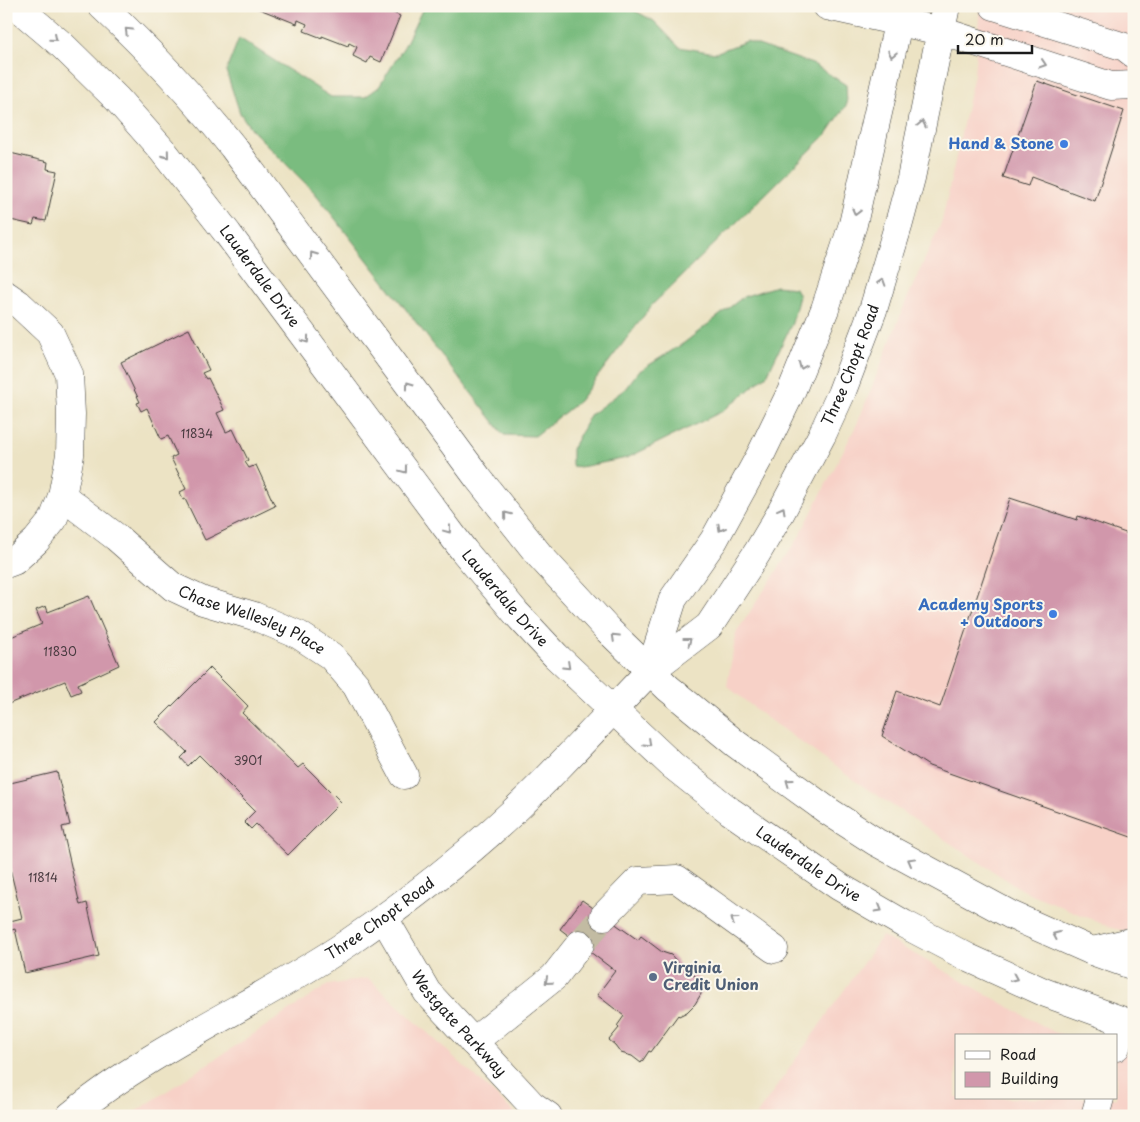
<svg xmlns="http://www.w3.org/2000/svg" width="1140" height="1122" viewBox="0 0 1140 1122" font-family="'Playpen Sans',sans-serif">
  <rect width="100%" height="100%" fill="#fbf7ec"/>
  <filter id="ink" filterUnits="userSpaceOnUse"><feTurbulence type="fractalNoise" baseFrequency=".02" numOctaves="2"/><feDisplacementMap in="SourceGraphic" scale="10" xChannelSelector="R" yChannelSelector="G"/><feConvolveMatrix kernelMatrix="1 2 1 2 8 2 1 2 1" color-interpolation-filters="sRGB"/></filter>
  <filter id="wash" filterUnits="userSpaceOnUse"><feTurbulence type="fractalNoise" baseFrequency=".0096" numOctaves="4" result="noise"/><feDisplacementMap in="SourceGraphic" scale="20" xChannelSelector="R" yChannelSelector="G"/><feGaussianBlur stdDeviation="1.12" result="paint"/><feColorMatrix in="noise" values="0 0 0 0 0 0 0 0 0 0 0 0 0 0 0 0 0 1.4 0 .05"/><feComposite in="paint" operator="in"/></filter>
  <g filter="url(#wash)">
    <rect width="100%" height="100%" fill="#ece3c4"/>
    <!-- built -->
    <path fill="#f7d1c7" d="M980,6H1134V933L1112,928L1022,890L855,781L764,716L727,686L736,633L799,537L858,422L906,301L942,221L974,74Z
      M882,936L1054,1032L1067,1036H956V1098H1116V1051L1134,1056V1116H756Z
      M368,978L518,1116H129L328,985Z"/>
    <!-- forest -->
    <path fill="#7abc7f" stroke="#4b6c4e" d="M424,6H626L654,21L679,47L715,53L747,41L815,65L846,85L847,104L827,134L652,305L579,401L535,436L504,435L315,193L251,129L240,113L226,71L239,38L331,97H365L379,87L405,45Z
      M776,286L795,288L799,296L792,323L767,375L723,411L627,458L581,467L572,466V449L590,415L625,389L638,372L684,343L743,297Z"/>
    <g id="blocks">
      <!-- building -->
      <path fill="#d197ab" d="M252,6H389L387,10L400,16L381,62L370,57L367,63L353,56L357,47L349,43L348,46L322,36V38L304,31L307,24L298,20L297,24Z
        M1037,81L1124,111L1095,201L1031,177L1028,186L1003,178Z
        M6,152L48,162L47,169L57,171L46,221L35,219L33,225L6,219Z
        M189,329L209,370L202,373L206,379L208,378L224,410L217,413L226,432L233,429L248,460L245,462L249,468L256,465L275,506L205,540L185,499L183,500L180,492L186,489L171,458L177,455L168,436L161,439L147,408L141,411L137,403L140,402L121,362Z
        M1010,498L1077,520L1078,516L1134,536V838L929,766L882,736L897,691L940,707Z
        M89,596L119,665L78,684L81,691L71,695L65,681L6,705V639L42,624L36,610L46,606L48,612Z
        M210,668L248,706L242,713L298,768L303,764L341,802L288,855L256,824L251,829L244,822L255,811L199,755L188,766L181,758L187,752L156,722Z
        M57,772L70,825L62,827L80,905L87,903L99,956L25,973L15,929L8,931L6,924V922L22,918L6,852V784Z
        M582,900L638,940L641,936L662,952L671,955L681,966L704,982L701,994L695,1004L687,1012L679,1016L678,1015L651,1052L649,1051L641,1063L632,1056L621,1053L615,1045L609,1040L619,1028L617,1026L624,1016L597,995L615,971L560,929Z"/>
    </g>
  </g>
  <g filter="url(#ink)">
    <use href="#blocks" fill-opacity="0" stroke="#3b3a35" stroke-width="1"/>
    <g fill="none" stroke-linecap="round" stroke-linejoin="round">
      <!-- minor-tunnel -->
      <path stroke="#c2bba2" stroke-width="28" stroke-dasharray="28 14" stroke-linecap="butt" d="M580,944L604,916"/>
      <!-- minor casing -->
      <g stroke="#3b3a35" stroke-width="29">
        <g id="minor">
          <path d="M827,6L941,31L1111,86L1134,85"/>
          <path d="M994,6L1125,47L1134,54"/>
          <path d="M6,295L19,304L50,333L69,374L71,414L70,455L62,496L53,520L36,541L14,561L6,564"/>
          <path id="s1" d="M62,496L116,537L173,587L203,601L254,616L299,635L331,656L356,685L404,775"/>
          <path id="s2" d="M650,671L709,626L757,553L780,514L822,435L841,394L873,310L899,223L911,178L946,6"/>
          <path d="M650,671L673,599L714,540L761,454L791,392L825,309L853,224L902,6"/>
          <path d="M604,916L638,881L677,879L774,949"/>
          <path id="s3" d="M384,918L427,992L532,1105L548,1116"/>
          <path d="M473,1042L554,977L580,944"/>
          <path d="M1116,1047L1124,1023"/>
          <path d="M1095,1116L1100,1098"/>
        </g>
      </g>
      <!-- major casing -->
      <g stroke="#3b3a35" stroke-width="29">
        <g id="major">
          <path id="s4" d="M16,6L62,45L117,99L163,151L228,234L464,551L516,613L556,656L672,765L730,811L840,887L904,924L969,958L1046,993L1134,1025"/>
          <path d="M102,6C149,50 193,97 233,147L478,478L540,556L608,630L668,688L736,744L828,811L876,842L1011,915L1092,951L1134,966"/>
          <path d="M1092,951L1134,941"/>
          <path id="s5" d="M70,1116C155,1046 257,1004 348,943C406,903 462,860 513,812C561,767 604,718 650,671"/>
        </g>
      </g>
      <!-- minor -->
      <use href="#minor" stroke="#fff" stroke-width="28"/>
      <!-- major -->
      <use href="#major" stroke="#fff" stroke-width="28"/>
    </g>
    <!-- one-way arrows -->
    <defs><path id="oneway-chevron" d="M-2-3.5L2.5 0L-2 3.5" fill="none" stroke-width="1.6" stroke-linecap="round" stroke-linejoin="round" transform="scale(1.25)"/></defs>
    <g stroke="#999">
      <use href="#oneway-chevron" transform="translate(128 31) rotate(-136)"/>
      <use href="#oneway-chevron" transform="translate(54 38) rotate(40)"/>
      <use href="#oneway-chevron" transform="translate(892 54) rotate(102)"/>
      <use href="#oneway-chevron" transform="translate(1043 64) rotate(18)"/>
      <use href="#oneway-chevron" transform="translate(922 124) rotate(-78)"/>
      <use href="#oneway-chevron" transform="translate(166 155) rotate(51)"/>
      <use href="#oneway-chevron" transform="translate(856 212) rotate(104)"/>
      <use href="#oneway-chevron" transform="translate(313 255) rotate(-126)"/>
      <use href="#oneway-chevron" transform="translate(882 282) rotate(-72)"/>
      <use href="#oneway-chevron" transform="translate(306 340) rotate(54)"/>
      <use href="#oneway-chevron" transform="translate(802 366) rotate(113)"/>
      <use href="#oneway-chevron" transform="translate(409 385) rotate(-126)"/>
      <use href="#oneway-chevron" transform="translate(404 470) rotate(53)"/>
      <use href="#oneway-chevron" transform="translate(782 510) rotate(-61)"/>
      <use href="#oneway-chevron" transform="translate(507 515) rotate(-129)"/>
      <use href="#oneway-chevron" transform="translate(721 528) rotate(119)"/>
      <use href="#oneway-chevron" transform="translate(448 530) rotate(53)"/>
      <use href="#oneway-chevron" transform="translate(615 637) rotate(-136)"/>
      <use href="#oneway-chevron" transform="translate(688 641) rotate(-37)"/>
      <use href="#oneway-chevron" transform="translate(567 666) rotate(43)"/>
      <use href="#oneway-chevron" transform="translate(648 743) rotate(43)"/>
      <use href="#oneway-chevron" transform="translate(789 782) rotate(-144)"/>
      <use href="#oneway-chevron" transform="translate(911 861) rotate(-151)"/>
      <use href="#oneway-chevron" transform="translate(879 909) rotate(30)"/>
      <use href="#oneway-chevron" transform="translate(734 920) rotate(-144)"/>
      <use href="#oneway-chevron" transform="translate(1056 935) rotate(-156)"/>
      <use href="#oneway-chevron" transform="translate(1014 978) rotate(24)"/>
      <use href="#oneway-chevron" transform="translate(548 981) rotate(140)"/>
    </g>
  </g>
  <!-- markers -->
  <g fill="#3f7fe0" stroke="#fbf7ec" stroke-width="2">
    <circle cx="1064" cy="144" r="5"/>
    <circle cx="1053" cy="614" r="5"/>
  </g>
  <circle fill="#5c6f8a" stroke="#fbf7ec" stroke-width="2" cx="653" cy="977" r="5"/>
  <g text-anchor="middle" stroke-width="4" stroke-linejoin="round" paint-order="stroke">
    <!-- number labels -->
    <g font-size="12" fill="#493b40">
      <text x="197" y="438">11834</text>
      <text x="60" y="656">11830</text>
      <text x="248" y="765">3901</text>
      <text x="43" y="882">11814</text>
    </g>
    <!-- shop labels -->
    <g font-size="15" font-weight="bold" fill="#366cbe" stroke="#fbf7ec" text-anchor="end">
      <text x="1054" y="149">Hand &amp; Stone</text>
      <text x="1043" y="610">Academy Sports<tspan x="1043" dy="17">+ Outdoors</tspan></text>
    </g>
    <!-- street labels -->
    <g font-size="15" fill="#1c1c1c" stroke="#fbf7ec">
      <text dy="5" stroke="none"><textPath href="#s4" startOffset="365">Lauderdale Drive</textPath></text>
      <text dy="5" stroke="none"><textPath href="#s2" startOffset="372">Three Chopt Road</textPath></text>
      <text dy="5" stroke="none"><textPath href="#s4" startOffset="770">Lauderdale Drive</textPath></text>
      <text dy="5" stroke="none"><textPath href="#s1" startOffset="229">Chase Wellesley Place</textPath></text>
      <text dy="5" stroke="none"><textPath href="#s4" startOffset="1175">Lauderdale Drive</textPath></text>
      <text dy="5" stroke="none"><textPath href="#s5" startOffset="368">Three Chopt Road</textPath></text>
      <text dy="5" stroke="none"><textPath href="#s3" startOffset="130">Westgate Parkway</textPath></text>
    </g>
    <!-- service labels -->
    <g font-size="15" font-weight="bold" fill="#4e5e75" stroke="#fbf7ec" text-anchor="start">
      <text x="663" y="973">Virginia<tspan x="663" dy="17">Credit Union</tspan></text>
    </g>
  </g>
  <!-- margin -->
  <rect width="1140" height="1122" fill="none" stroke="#fbf7ec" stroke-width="25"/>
  <!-- legend -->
  <rect x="955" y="1034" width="162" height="65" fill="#fbf7ec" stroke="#a29f99"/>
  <rect x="965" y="1051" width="25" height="8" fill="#ffffff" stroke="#a29f99"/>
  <text x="1000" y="1060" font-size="15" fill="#1c1c1c">Road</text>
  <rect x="965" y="1072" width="25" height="15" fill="#d197ab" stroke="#a29f99"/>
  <text x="1000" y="1084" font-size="15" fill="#1c1c1c">Building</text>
  <!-- scale -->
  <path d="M958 45v8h74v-8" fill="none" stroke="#1c1c1c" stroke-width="2.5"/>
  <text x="965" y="45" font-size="15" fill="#1c1c1c" stroke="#fbf7ec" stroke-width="4" paint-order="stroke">20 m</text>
</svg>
